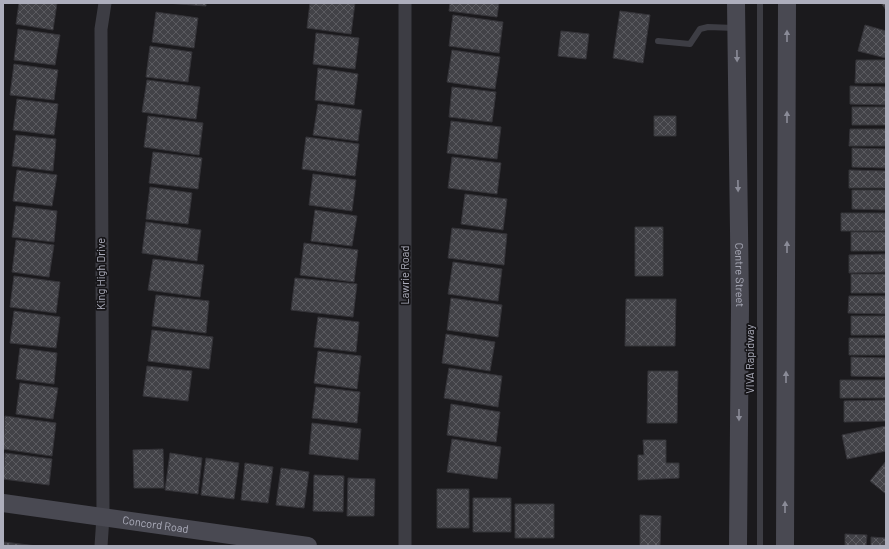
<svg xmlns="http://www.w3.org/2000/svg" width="889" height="549" viewBox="0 0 889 549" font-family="Barlow,sans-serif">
  <defs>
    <pattern id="building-cross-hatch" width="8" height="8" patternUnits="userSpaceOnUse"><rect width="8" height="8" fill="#424247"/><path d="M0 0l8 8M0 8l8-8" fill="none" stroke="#5b5b60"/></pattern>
  </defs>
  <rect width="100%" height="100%" fill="#1b1a1d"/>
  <!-- building -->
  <path fill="url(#building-cross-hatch)" stroke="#353439" d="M19,3H57L53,30L16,24Z
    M166,3H206V6Z
    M310,3H355L351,34L307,28Z
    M450,3H499L497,17L449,11Z
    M881,3H886V10Z
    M620,11L650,15L643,63L613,58Z
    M156,12L198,18L194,48L152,42Z
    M453,15L503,22L499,53L449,46Z
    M865,25L886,31V58L858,51Z
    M18,29L60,35L55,65L14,60Z
    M561,31L589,34L586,59L558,56Z
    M316,33L359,38L355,69L313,64Z
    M150,46L192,52L188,82L146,77Z
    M452,50L500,57L495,89L447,82Z
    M856,60H886V83H855Z
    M14,64L58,70L54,100L10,95Z
    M318,68L358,74L354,105L315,100Z
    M147,80L200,87L196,119L142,112Z
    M850,86L886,87V105L850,104Z
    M452,87L496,92L492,122L449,117Z
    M17,99L58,104L54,135L13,130Z
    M318,104L362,110L358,141L313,135Z
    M852,107H886V125H852Z
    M148,116L203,123L199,155L144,147Z
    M654,116H676V136H654Z
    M451,121L501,127L497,159L447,153Z
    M850,129H886V146H849Z
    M16,135L56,139L53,171L12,166Z
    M306,137L359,144L355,176L302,169Z
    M852,148L886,149V168L852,167Z
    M153,152L202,158L198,189L149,183Z
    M452,157L501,163L497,194L448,188Z
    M17,170L57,175L52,206L13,201Z
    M849,170L886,171V188H849Z
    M313,174L356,180L352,211L309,205Z
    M150,187L192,193L188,224L146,219Z
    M852,190H886V210L852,209Z
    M465,194L507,199L503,230L461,224Z
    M16,206L57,211L54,242L12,237Z
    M315,210L357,216L352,246L311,241Z
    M841,213H886V231H841Z
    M146,222L201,230L197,261L142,253Z
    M635,227H663V276H635Z
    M452,228L507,234L504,265L448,258Z
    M851,232H886V251H851Z
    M16,240L54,245L49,277L12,272Z
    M304,243L358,250L354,282L300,275Z
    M886,254V272L849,273V255Z
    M153,259L204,265L200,297L148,290Z
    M453,262L502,269L498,301L448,294Z
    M851,274H886V293H851Z
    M14,276L60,282L56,313L10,307Z
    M295,278L357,284L353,317L291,310Z
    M156,295L209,301L206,333L152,326Z
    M849,296H886V314L848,313Z
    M451,298L502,305L498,337L447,330Z
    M626,299H676L675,346H625Z
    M14,311L60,317L56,348L10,343Z
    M851,316H886V335H851Z
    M318,317L359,322L356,352L314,347Z
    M152,330L213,337L209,369L148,361Z
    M446,334L495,342L490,371L442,363Z
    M849,338H886V355H849Z
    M20,348L57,353L54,384L16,379Z
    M318,351L361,356L357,389L314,383Z
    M851,357L886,358V377L851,376Z
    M147,366L192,371L188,401L143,396Z
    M449,368L502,376L498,407L444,398Z
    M648,371H678L677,423H647Z
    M840,380H886V398H840Z
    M20,383L58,388L53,419L16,414Z
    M316,387L360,392L357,423L312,418Z
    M886,400V421L844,422V401Z
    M451,404L500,412L496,442L447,435Z
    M5,416L56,423L52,456L3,449Z
    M312,423L361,429L358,460L309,454Z
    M886,426V451L847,459L842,435Z
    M452,439L501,447L497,479L447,472Z
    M643,440H666V463H679V478L638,480V455H644Z
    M163,449L164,488H134L133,450Z
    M5,453L52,459L49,485L3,479Z
    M170,453L202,458L198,494L165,490Z
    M206,458L239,463L234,499L201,495Z
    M886,461V494L870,481Z
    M245,463L273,467L268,503L241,500Z
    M281,468L309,472L304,508L276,505Z
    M314,475L344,476L343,512L313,511Z
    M348,478L375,479L374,516H347Z
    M437,489H469V528H437Z
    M473,498H511V532H473Z
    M515,504H554V538H515Z
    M640,515L661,516L660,546H640Z
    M845,534L867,535L866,546H845Z
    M871,537L886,538V546H871Z
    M4,542L37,546H3Z"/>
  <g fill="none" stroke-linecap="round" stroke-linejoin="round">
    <!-- lane -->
    <path stroke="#3d3d44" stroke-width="6" d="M760,3V546
      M658,41L690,44L700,29L708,27L735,28"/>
    <!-- street -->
    <path stroke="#3d3d44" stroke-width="13" d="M101,546L103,517L101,29L105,3
      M405,546V3"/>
    <!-- secondary -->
    <g stroke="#494952" stroke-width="18">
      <path id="s1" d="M736,3L740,306L738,546"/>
      <path id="s2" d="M3,503L308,546"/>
      <path d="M785,546L787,3"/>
    </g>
  </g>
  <!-- one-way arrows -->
  <defs><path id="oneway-solid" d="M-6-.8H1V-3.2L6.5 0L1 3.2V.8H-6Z"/></defs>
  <g fill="#8a8b97">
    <use href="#oneway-solid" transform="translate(787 36) rotate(-90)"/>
    <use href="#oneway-solid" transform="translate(737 56) rotate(89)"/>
    <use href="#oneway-solid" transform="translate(787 117) rotate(-90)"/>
    <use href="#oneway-solid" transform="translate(738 186) rotate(89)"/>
    <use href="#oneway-solid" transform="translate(787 247) rotate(-90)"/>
    <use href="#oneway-solid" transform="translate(786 377) rotate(-90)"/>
    <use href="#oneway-solid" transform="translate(739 415) rotate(90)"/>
    <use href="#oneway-solid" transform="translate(785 507) rotate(-90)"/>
  </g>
  <g text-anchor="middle" stroke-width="3.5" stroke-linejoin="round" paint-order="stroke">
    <!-- street labels -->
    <g font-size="11" fill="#adaebc" stroke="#161518">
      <text transform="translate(101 274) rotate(-90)" y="4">King High Drive</text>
      <text dy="4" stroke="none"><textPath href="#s1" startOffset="272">Centre Street</textPath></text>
      <text transform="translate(405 275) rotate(-90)" y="4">Lawrie Road</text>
      <text transform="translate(750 359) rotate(-90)" y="4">VIVA Rapidway</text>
      <text dy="4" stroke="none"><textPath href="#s2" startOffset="154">Concord Road</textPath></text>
    </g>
  </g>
  <!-- border -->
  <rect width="889" height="549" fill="none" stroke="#adaebc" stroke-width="8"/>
</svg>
